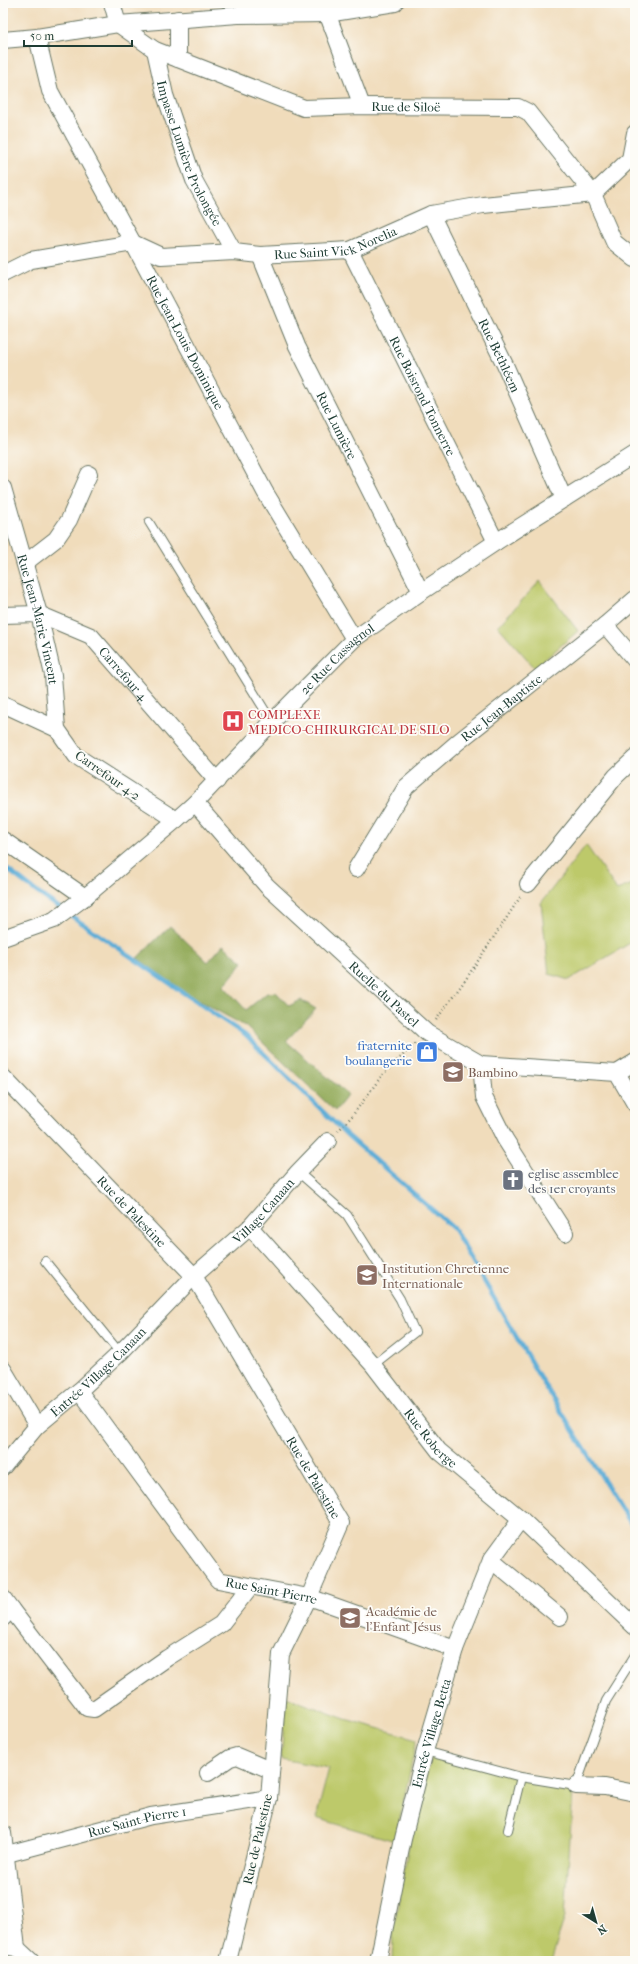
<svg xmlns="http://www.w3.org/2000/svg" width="638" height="1964" viewBox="0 0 638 1964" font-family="'IM FELL French Canon',serif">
  <rect width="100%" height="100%" fill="#fdfcf7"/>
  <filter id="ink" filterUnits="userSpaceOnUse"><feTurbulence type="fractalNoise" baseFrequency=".025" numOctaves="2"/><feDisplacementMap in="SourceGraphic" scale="8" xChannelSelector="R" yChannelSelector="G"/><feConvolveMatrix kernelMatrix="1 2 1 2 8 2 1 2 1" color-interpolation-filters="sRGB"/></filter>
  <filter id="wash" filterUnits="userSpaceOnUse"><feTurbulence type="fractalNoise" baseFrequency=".012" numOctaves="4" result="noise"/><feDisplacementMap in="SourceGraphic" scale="16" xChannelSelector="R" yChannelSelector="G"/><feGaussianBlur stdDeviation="0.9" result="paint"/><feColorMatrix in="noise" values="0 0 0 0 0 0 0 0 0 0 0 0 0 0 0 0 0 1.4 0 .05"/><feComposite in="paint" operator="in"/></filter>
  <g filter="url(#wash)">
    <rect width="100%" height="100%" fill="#f0dcbb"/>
    <!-- green -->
    <path fill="#bdc96b" stroke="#6e8350" d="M540,581L578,631L535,668L498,626Z
      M586,845L617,890L635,883V940L569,980L549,974L541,903Z
      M286,1697L345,1719L417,1739L395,1841L316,1818L329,1768L281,1759Z
      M433,1753L573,1791L565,1916L551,1961H392L393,1931L416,1806Z"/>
    <!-- forest -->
    <path fill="#96ad5f" stroke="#5a754a" d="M170,926L208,962L223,945L243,962L224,986L246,1010L267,993L276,992L289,1006L301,1000L316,1009L286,1041L348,1095L335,1111L245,1026L183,992L137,958Z"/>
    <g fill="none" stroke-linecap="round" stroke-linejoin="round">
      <!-- stream -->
      <path stroke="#5dadd7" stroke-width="4.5" d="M3,866L38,893L245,1035L347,1135L454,1229L536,1371L635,1530"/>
    </g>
  </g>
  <g filter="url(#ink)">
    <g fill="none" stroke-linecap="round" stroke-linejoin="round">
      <!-- service casing -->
      <g stroke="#687563" stroke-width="10">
        <path id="service" d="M149,522L272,722
          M298,1172L347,1215L400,1299L415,1332L373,1365
          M45,1261L120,1353
          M425,1751L521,1777L576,1786L606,1701L635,1655
          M508,1830L521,1777"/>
      </g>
      <!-- minor casing -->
      <g stroke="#687563" stroke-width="18">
        <g id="minor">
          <path d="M112,3L118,24"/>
          <path d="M324,5L362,106"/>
          <path id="s1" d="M118,24L155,50L304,108L362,106L518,107L528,112L593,194L614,242L635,259"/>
          <path id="s2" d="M37,37L50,91L133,243L265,492L354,639"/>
          <path d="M3,40L37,37L118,24L238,15L327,14L395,3"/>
          <path id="s3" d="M155,50L165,95L194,180L234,252"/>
          <path d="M178,59V19"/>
          <path id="s4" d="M431,214L505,365L564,499"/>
          <path id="s5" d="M350,250L496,542"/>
          <path id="s6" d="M260,255L297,346L421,592"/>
          <path id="s7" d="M3,274L31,260L133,243L161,256L234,252L260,255L350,250L431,214L483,205L593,194L630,159L635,133"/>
          <path id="s8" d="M3,488L39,614L53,675L57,729"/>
          <path d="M25,563L56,539L69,520L89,474"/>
          <path id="s9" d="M3,615L39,614L91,636L217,781"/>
          <path d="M605,625L635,660"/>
          <path d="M3,704L57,729L76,756L176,820"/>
          <path id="s10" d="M195,803L267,886L427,1033L481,1064L617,1073L635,1104"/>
          <path d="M3,840L85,897"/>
          <path id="s11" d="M356,869L406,787L458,742L605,625L635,599"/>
          <path d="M528,884L616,776L635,758"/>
          <path id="s12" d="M3,938L54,920L85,897L176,820L195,803L272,722L354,639L421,592L496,542L635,454"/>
          <path d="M481,1064L484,1097L505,1139L565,1233"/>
          <path d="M617,1073L635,1062"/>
          <path id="s13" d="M3,1077L194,1276L341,1523L309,1597L281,1654L269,1798L228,1961"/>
          <path id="s14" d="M250,1227L373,1365L439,1451L521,1519L635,1627"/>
          <path d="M3,1369L37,1426"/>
          <path id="s15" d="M79,1391L218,1580L309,1597L455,1649"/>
          <path id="s16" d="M3,1467L37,1426L79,1391L120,1353L194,1276L250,1227L298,1172L328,1141"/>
          <path d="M491,1560L560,1617"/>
          <path d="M3,1598L11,1609L3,1618"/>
          <path d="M11,1609L87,1708L94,1709L167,1658L221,1624L250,1587"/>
          <path d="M208,1773L230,1758L237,1756L270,1770"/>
          <path d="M576,1786L605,1787L635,1793"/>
          <path d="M3,1833L17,1948"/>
          <path id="s17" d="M7,1854L151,1816L269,1798"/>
          <path d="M3,1946L17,1948L31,1961"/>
          <path id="s18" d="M378,1961L403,1839L425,1751L455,1649L491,1560L521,1519"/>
        </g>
      </g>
      <!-- path -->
      <path stroke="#687563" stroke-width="2.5" stroke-dasharray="1 3" stroke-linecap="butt" d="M436,1020L466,979L521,896
        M338,1131L352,1116L383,1074L417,1042"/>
      <!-- service -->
      <use href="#service" stroke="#fff" stroke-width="8"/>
      <!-- minor -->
      <use href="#minor" stroke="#fff" stroke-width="16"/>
    </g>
  </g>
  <!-- icons -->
  <defs>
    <g id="hospital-square" transform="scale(1.15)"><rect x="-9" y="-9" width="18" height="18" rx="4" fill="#e0444e" stroke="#fdfcf7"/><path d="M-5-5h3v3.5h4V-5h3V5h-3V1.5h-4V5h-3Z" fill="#fff"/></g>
    <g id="shop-square" transform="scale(1.15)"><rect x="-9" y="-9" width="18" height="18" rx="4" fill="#3f7fe0" stroke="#fdfcf7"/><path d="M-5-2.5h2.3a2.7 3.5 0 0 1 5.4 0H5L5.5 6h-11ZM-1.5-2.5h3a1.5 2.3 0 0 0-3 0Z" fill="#fff"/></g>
    <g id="school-square" transform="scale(1.15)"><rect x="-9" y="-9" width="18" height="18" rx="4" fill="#8d6e63" stroke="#fdfcf7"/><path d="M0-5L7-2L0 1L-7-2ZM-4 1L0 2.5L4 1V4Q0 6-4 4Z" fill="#fff"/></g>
    <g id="church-square" transform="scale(1.15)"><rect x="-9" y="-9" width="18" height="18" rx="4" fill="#6b7280" stroke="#fdfcf7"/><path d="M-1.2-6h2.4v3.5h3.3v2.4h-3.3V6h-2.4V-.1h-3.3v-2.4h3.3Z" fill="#fff"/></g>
  </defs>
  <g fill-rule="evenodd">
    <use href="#hospital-square" x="233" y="721"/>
    <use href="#shop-square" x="427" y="1052"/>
    <use href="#school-square" x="453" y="1072"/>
    <use href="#church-square" x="513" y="1180"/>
    <use href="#school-square" x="367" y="1275"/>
    <use href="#school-square" x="350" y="1618"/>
  </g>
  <g text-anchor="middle" stroke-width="3.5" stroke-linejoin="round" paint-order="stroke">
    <!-- street labels -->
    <g font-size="13" fill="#1f3d34" stroke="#fdfcf7">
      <text dy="5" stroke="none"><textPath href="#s1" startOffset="307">Rue de Siloë</textPath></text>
      <text dy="5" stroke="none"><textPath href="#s3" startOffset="109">Impasse Lumière Prolongée</textPath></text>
      <text dy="5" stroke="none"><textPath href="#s7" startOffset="342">Rue Saint Vick Norelia</textPath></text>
      <text dy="5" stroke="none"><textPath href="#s2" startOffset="341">Rue Jean-Louis Dominique</textPath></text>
      <text dy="5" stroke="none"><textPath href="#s4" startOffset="157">Rue Bethléem</textPath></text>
      <text dy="5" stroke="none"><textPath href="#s5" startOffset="163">Rue Boisrond Tonnerre</textPath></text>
      <text dy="5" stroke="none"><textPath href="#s6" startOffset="187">Rue Lumière</textPath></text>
      <text dy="5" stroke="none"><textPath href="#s8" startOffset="136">Rue Jean-Marie Vincent</textPath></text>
      <text dy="5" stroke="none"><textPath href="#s12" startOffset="440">2e Rue Cassagnol</textPath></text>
      <text dy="5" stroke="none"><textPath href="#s9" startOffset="142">Carrefour 4</textPath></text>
      <text dy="5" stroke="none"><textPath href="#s11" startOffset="220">Rue Jean-Baptiste</textPath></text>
      <text transform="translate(108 775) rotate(35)" y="5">Carrefour 4-2</text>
      <text dy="5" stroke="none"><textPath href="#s10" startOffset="269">Ruelle du Pastel</textPath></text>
      <text dy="5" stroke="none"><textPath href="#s16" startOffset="366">Village Canaan</textPath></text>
      <text dy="5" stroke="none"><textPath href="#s13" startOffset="186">Rue de Palestine</textPath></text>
      <text dy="5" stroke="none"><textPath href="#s16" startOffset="135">Entrée Village Canaan</textPath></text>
      <text dy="5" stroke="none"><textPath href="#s14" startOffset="278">Rue Roberge</textPath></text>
      <text dy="5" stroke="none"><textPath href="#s13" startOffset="510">Rue de Palestine</textPath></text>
      <text dy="5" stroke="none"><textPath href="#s15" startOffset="289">Rue Saint-Pierre</textPath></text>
      <text dy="5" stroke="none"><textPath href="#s18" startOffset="234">Entrée Village Betta</textPath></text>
      <text dy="5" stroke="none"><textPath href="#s17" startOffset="134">Rue Saint-Pierre 1</textPath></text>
      <text transform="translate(257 1839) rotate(-77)" y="5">Rue de Palestine</text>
    </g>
    <!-- health labels -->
    <g font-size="13" fill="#be3a42" stroke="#fdfcf7" text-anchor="start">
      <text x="248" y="719">COMPLEXE<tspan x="248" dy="15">MEDICO-CHIRURGICAL DE SILO</tspan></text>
    </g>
    <!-- shop labels -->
    <g font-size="13" fill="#366cbe" stroke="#fdfcf7" text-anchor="end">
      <text x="412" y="1050">fraternite<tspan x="412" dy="15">boulangerie</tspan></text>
    </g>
    <!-- education labels -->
    <g font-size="13" fill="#785e54" stroke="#fdfcf7" text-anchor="start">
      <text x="468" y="1077">Bambino</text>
      <text x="382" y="1273">Institution Chretienne<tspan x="382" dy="15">Internationale</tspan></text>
      <text x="366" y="1616">Académie de<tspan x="366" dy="15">l'Enfant Jésus</tspan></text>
    </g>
    <!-- worship labels -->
    <g font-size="13" fill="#5b616d" stroke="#fdfcf7" text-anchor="start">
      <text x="528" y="1178">eglise assemblee<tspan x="528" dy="15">des 1er croyants</tspan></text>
    </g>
  </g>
  <!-- margin -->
  <rect width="638" height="1964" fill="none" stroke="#fdfcf7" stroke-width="16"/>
  <!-- north arrow -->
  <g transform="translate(596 1922) rotate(143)" stroke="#fdfcf7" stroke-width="3" paint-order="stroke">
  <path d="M0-3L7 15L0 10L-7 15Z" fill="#1f3d34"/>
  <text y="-6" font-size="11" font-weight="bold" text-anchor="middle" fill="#1f3d34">N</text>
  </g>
  <!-- scale -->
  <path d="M24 40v6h108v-6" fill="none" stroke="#1f3d34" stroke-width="2"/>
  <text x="30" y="40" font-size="12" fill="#1f3d34" stroke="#fdfcf7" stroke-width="3" paint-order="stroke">50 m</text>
</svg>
